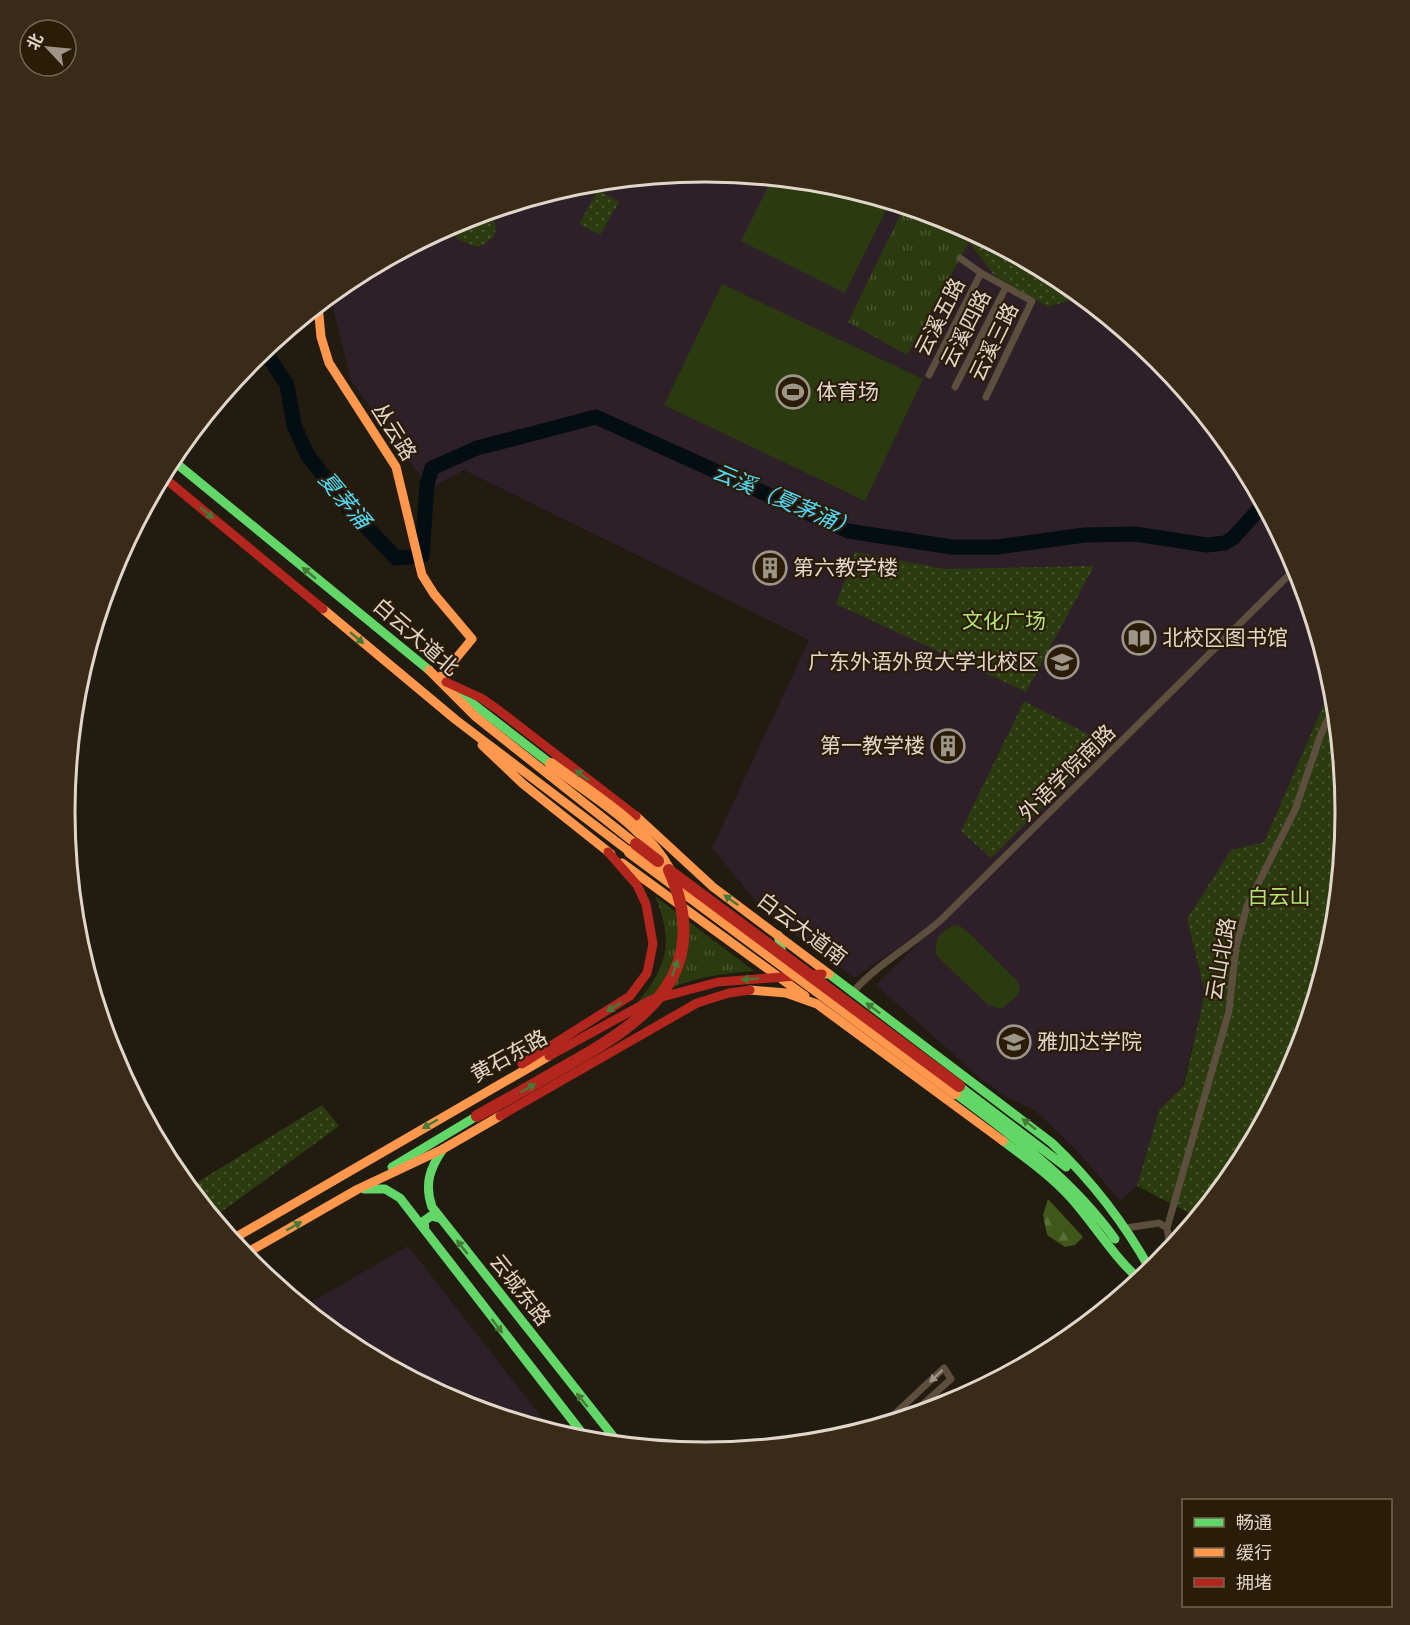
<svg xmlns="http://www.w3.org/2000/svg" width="1410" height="1625" viewBox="0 0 1410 1625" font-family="Jost,'Noto Sans SC',sans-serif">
  <defs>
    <pattern id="grass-tufts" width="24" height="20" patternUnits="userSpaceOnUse" patternTransform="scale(1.5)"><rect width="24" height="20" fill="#2b3b0f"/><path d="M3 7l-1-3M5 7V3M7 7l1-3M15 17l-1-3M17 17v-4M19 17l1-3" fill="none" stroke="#495731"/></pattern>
    <pattern id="forest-firs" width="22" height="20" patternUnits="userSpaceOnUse" patternTransform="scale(1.5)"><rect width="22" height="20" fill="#3f5719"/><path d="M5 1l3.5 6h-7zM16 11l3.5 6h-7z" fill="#5a6e39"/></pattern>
    <pattern id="park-dots" width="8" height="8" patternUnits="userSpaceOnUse" patternTransform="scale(1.5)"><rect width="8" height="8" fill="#2b3b0f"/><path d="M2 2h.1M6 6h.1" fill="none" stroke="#495731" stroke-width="1.8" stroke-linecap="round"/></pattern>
  </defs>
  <rect width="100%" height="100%" fill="#221b0f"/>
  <!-- commercial -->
  <path fill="#2d2028" d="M408,1246L554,1433L460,1404L349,1345L303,1307Z"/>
  <!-- education -->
  <path fill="#2d2029" d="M705,172L830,184L944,219L969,242L994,275L1048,307L1081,297L1158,360L1238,457L1297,568L1332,685L1264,842L1187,919L1205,993L1183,1085L1159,1110L1137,1186L1120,1201L1079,1153L1036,1111L1003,1095L981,1079L876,985L947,915L854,978L764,911L712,848L809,640L464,470L431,488L410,463L351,380L330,296L349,280L460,221L580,184Z"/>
  <!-- grass -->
  <path fill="url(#grass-tufts)" d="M904,207L947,220L969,242L907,355L848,322Z
    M655,896L754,971C705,975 681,981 637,1003C668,966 674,942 655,896Z"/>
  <!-- forest -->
  <path fill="url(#forest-firs)" d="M1048,1199L1083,1237L1075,1245L1065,1247L1047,1235L1043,1215Z"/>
  <!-- park -->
  <path fill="url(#park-dots)" d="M598,190L619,202L600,235L579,224Z
    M491,211C499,230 498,239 477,247L457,239L449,226Z
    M944,219L1061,280L1081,297L1048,307L994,275L969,242Z
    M855,552L945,569L1094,566L1026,692L836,604Z
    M1332,685L1345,813L1333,938L1297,1058L1237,1169L1197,1217L1137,1186L1159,1110L1184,1085L1205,993L1187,919L1231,850L1264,842Z
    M1024,701L1107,744L991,858L961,831Z
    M322,1105L339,1126L213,1218L188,1188Z"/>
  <!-- garden -->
  <path fill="#2b3b0f" d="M772,179L830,184L890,202L845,293L741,241Z
    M722,284L923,379L865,501L664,405Z
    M953,925L960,926L968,932L1018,982L1020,989L1016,997L1002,1009L988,1005L935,954L938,936Z"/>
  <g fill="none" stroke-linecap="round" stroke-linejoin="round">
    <!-- river -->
    <path stroke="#040e12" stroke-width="15" d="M264,350L287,385L294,425L307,454L343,502L396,558L422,556L427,484L432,468L477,448L596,417L848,531L952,547H997L1085,535L1135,534L1207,545L1225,543L1233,538L1263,505"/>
    <!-- street -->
    <path stroke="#5c4f3e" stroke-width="7" d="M960,258L981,273L1032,301L986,397
      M929,375L981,273
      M955,387L1006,287
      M852,993C877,964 913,945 942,919L1297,567
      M1126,1228L1159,1223L1167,1228L1170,1245L1164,1257
      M1167,1228L1229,1011L1236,947L1247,906L1295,810L1321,734L1335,705
      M884,1424L944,1368L951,1379L910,1416"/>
    <!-- fast -->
    <path stroke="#63d668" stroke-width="9" d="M171,459L429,670
      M455,690L551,764
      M778,935L784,962
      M822,974H829L1052,1143C1092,1181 1124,1222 1151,1271
      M959,1086L1066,1167
      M955,1093C1014,1137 1072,1179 1115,1239
      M1003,1141C1027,1159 1051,1176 1071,1198C1095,1225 1113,1256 1140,1280
      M443,1149C430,1168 424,1184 432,1207L620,1445
      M392,1167L477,1116
      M364,1189H385L400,1198L589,1442
      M425,1230L424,1221L431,1216L439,1218"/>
    <!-- slow -->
    <path stroke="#ff974d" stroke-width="9" d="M318,305L321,337L329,363L396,467L422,575L434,594L472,639L439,679L446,682
      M323,609L456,720L630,852
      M429,670L476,717L636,844
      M482,745L523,784L611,854
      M636,816L713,887L829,974
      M622,863L805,996
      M750,990L786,993L817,1004L1003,1141
      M231,1240L549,1056
      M243,1255L358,1189L443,1149L500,1116"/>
    <!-- jam -->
    <path stroke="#b3261e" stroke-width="9" d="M162,476L323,609
      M446,682L481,698L497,709L636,816
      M549,1056L651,1000L718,982L822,974
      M522,1064L630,996L647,973L653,944L646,904L637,885L608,852
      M500,1116L697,1003L729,993L750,990"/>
    <!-- slow-bridge -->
    <path stroke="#ff974d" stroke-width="12" d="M551,764C592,795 644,824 669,870
      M630,852L955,1093"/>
    <!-- jam-bridge -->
    <path stroke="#b3261e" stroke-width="12" d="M636,844L658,861
      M671,872L959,1086
      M477,1116C508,1099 538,1082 569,1064C648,1020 714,971 669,870"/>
  </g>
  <!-- one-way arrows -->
  <defs><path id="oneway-solid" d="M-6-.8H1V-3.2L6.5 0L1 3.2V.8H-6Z" transform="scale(1.5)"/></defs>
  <g fill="#467938">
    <use href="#oneway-solid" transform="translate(207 513) rotate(40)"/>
    <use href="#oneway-solid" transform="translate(309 573) rotate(-140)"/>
    <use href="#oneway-solid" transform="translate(357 638) rotate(40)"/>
    <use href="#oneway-solid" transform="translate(582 775) rotate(-142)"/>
    <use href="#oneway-solid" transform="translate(731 900) rotate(-144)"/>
    <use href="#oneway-solid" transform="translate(675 968) rotate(-71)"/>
    <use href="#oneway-solid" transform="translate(750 979) rotate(176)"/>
    <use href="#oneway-solid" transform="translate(614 1007) rotate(149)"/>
    <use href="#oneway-solid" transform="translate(873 1008) rotate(-143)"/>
    <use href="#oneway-solid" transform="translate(528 1088) rotate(-30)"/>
    <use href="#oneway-solid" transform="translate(430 1124) rotate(150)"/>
    <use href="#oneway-solid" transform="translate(1029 1124) rotate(-142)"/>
    <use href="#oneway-solid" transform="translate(294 1226) rotate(-30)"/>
    <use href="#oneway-solid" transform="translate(462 1247) rotate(-128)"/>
    <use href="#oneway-solid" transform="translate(497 1326) rotate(53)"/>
    <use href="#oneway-solid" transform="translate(582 1400) rotate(-129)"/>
  </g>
  <use fill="#9e9384" href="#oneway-solid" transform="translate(936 1376) rotate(137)"/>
  <!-- icons -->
  <defs>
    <g id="stadium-ring" transform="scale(1.725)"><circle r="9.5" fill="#2a1c07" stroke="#9e9589" stroke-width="1.5"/><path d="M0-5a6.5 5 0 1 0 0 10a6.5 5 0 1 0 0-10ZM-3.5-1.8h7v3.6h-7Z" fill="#9e9589"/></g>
    <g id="building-ring" transform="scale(1.725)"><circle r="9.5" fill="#2a1c07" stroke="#9e9589" stroke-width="1.5"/><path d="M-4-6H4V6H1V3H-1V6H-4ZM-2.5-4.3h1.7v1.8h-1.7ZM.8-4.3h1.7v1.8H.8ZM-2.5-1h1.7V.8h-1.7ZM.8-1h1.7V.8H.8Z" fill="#9e9589"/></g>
    <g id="library-ring" transform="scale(1.725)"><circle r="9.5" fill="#2a1c07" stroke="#9e9589" stroke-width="1.5"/><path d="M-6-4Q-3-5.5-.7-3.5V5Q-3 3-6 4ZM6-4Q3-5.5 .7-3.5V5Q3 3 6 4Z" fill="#9e9589"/></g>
    <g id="university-ring" transform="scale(1.725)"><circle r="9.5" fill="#2a1c07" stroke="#9e9589" stroke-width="1.5"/><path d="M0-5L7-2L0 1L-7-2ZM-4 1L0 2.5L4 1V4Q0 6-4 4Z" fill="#9e9589"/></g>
  </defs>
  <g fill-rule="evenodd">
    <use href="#stadium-ring" x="793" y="392"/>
    <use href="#building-ring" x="770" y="568"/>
    <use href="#library-ring" x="1139" y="638"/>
    <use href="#university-ring" x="1062" y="662"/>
    <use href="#building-ring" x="948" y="746"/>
    <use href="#university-ring" x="1014" y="1042"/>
  </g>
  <g text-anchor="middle" stroke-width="4.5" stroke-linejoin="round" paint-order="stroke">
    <!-- street labels -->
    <g font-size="21" fill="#e0d7ca" stroke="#2a1c07">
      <text transform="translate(940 317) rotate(-63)" y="7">云溪五路</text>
      <text transform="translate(966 329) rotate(-63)" y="7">云溪四路</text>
      <text transform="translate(994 342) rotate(-64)" y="7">云溪三路</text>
      <text transform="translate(394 432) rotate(58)" y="7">丛云路</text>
      <text transform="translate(416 637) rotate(41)" y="7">白云大道北</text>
      <text transform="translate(1067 773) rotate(-45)" y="7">外语学院南路</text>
      <text transform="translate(802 929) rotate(37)" y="7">白云大道南</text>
      <text transform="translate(1221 959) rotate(-80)" y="7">云山北路</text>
      <text transform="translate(509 1056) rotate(-29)" y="7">黄石东路</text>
      <text transform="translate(520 1290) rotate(52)" y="7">云城东路</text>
    </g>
    <!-- poi labels -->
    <g font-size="21" fill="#e0d7ca" stroke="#2a1c07" text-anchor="start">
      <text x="816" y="399">体育场</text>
      <text x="793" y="575">第六教学楼</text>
      <text x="1162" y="645">北校区图书馆</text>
      <text x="1039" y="669" text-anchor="end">广东外语外贸大学北校区</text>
      <text x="925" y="753" text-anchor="end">第一教学楼</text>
      <text x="1037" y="1049">雅加达学院</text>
    </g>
    <!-- park labels -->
    <g font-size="21" fill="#b2e570" stroke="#2a1c07">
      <text x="1004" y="628">文化广场</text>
      <text x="1279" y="904">白云山</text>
    </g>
    <!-- water labels -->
    <g font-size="22" font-style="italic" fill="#50d9fb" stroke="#2a1c07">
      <text transform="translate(345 500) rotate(50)" y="8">夏茅涌</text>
      <text transform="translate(785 500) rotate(23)" y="8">云溪（夏茅涌）</text>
    </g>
  </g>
  <!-- crop -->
  <path d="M0 0H1410V1625H0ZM75 812a630 630 0 1 1 1260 0a630 630 0 1 1-1260 0Z" fill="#392b17" fill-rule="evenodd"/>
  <path fill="none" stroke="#e0d7ca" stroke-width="3" d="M75 812a630 630 0 1 1 1260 0a630 630 0 1 1-1260 0Z"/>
  <!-- legend -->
  <rect x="1182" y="1499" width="210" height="108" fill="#2a1c07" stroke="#736755" stroke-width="1.5"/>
  <rect x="1194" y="1518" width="30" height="9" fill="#63d668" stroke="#736755" stroke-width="1.5"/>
  <text x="1236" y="1529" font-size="18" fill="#e0d7ca">畅通</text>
  <rect x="1194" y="1548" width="30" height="9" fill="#ff974d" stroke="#736755" stroke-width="1.5"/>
  <text x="1236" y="1559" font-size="18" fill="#e0d7ca">缓行</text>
  <rect x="1194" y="1578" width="30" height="9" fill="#b3261e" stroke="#736755" stroke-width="1.5"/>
  <text x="1236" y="1589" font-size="18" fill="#e0d7ca">拥堵</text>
  <!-- north arrow -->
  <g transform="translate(48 48) rotate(296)"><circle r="28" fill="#2a1c07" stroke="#736755" stroke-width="1.5"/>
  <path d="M0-4.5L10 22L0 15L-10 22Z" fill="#9e9589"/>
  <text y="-9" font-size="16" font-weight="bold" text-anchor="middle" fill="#e0d7ca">北</text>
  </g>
</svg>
